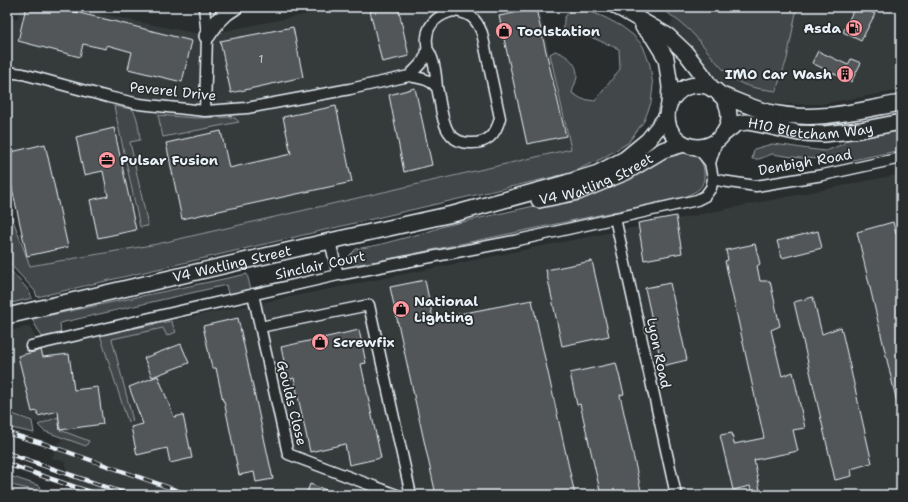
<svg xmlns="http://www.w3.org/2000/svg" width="908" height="502" viewBox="0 0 908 502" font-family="'Shantell Sans',sans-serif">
  <rect width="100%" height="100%" fill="#2a2d2e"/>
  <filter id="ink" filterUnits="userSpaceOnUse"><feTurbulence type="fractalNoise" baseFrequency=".025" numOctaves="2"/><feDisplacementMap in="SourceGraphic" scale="8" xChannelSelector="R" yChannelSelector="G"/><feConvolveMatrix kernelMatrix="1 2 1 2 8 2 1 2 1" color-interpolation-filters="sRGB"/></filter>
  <g filter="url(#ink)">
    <!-- built -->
    <path fill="#363a3b" d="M21,7H72L138,22L205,35L313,13L353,7H539L571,149L157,244L30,266L7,165V16L17,20Z
      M679,7H901V90L821,104H771L734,93L725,85L716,80L703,60L670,26Z
      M901,174V495H72L65,462L52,458L58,442L62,443L60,432L7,410V332L29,326L41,347Z"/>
    <!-- green -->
    <path fill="#424648" stroke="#959ca0" d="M659,7H797L787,59L776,91C763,89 748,88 737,81C722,72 707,49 695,36C684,24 672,16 659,7Z
      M574,9L587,10L606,18L621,26L633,35L643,46L650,65L653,86L651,103L644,121L628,143L601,159L570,173L37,297L35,291L12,266L7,256V204L30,266L157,244L571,149L550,54L555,51C567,55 578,63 577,77C576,82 573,88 572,93L582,99L595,101L620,69L619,49L593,38L564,30C563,18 564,15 574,9Z
      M114,106L132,109C138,115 139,131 140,140L130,142L148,226L140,227Z
      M158,115L195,118L232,117L236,119L239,122L163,137Z
      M901,128V150L853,160L843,154L828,159L800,158L772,154L759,159H752L754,149L772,144L789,146L808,149L826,151L843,144L846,138Z
      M681,151C686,153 692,153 697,156C705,162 707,182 699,189C696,192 689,194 685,197L379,261L358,264L351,261L349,256L356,249L378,245L427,232L444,226L570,198L667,155Z
      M7,265C13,277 28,285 32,298L7,304Z
      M247,274L251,290L228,294L226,285L60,323L61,333L42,337L32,319Z
      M171,321L176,332L167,336L163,328L112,339L133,421L128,422L100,335Z
      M7,412L32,421L34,433L7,427Z
      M58,417L60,430L89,441L86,446L44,431L38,425Z
      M7,475L40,486L42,492L7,484Z"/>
    <!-- building -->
    <path fill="#535759" stroke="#e8f1f8" d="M26,7H54L113,21L192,41L182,82L128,69L132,52L107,45L106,49L83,44L80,57L18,41Z
      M390,7H398L409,56L382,62L370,11Z
      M855,7H861L875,14L861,41L843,32Z
      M536,9L566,136L527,144L499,16Z
      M293,27L303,77L231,93L220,41Z
      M818,51L848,65L851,59L861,63L851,82L812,63Z
      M415,88L432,165L404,172L389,95Z
      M336,106L352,182L182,219L166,143L221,131L229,168L291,154L283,117Z
      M114,128L136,230L98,238L90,200L108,196L103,171L84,175L76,137Z
      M45,144L68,247L27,256L7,165V153Z
      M676,216L682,253L644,260L638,223Z
      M893,222L896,234L901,233V406L898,407L857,232Z
      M818,231L822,248L782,258L777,241Z
      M755,244L760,264L757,266L760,281H770L780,326L771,330L782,376L793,372L805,428L793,430L798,451L754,460L761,495H752L750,486L733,490L720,435L732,433L734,444L764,438L725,261L728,260L726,250Z
      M592,261L609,336L562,346L546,270Z
      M425,280L433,319L532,300L575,495H436L390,287Z
      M670,283L687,360L662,366L645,288Z
      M813,297L822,334L841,327L872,463L851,469L852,476L835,480L794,302Z
      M238,318L273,479L256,482L254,472L239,475L224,401H223L216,368H212L203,326Z
      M359,330L366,363L361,364L381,458L349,465L345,444L310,452L294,378L288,380L281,347Z
      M181,344L189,363L152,377L144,358Z
      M41,350L43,357L69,354L74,390L98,387L103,424L60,430L58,411L38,416L37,411L32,412L18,356Z
      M616,363L624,394L620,395L642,495H601L580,404L577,405L570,373Z
      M158,376L174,417L183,415L192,458L170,463L167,448L137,455L131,427L143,424L129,387Z
      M310,484L337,494V495H306Z"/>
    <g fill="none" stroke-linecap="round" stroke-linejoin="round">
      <!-- street casing -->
      <g stroke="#e8f1f8" stroke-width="13">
        <path id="street" d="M204,7L207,36L205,111
          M454,11C470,13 476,18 482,33L500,118C496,134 488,144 470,143C463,143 456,141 451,135C443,127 441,108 439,97C438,94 438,90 437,88C431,79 419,78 409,76C416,68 426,61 427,50C428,46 426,42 427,37C428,22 441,14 454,11Z
          M428,50C435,61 436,75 437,88
          M7,72L23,74L108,97L139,104L205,111L247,108L350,89L409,76
          M693,147L702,153L710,163
          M713,179L722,181L756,186L823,175L901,158
          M615,218L676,495
          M330,241L338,275
          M253,294L288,454L397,495
          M260,327L369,305L411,495
          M31,346L180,311L338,275L514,241L697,200L705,196L711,188L713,179L710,163L717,141"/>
      </g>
      <!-- secondary casing -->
      <g stroke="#e8f1f8" stroke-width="18">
        <g id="secondary">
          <path d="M617,7L623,10L668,36L685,52L702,74L712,89"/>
          <path d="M643,27L653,37L666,58L670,87L669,104"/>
          <path d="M207,36C215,24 222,14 235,7"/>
          <circle cx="698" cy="116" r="31"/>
          <path d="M719,94C735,100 751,108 768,112C816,123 855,111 901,103"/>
          <path id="s1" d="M723,134L736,124L747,122L763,125L799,133L824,134L860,130L901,122"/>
          <path id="s2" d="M539,200L578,192L626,172L663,150L684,144"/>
          <path id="s3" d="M7,316L330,241L457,213L566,183L598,173L625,159L648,140L667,116"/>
        </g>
      </g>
      <!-- street -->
      <use href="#street" stroke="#2a2d2e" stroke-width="10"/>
      <!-- secondary -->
      <use href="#secondary" stroke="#2a2d2e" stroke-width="15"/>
      <!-- rail casing -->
      <g stroke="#e8f1f8" stroke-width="4.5">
        <path id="rail" d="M7,433L45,444L190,495
          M7,453L129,495
          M7,464L99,495"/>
      </g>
      <!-- rail -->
      <use href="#rail" stroke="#2a2d2e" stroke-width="3" stroke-dasharray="9" stroke-linecap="butt"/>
    </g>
  </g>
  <!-- icons -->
  <defs>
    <g id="fuel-disc" transform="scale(0.9)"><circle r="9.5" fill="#ff9aa2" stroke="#2a2d2e"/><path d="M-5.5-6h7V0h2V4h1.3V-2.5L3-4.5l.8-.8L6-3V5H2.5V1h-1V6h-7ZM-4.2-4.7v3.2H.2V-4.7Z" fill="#111"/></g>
    <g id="shop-disc" transform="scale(0.9)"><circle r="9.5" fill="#ff9aa2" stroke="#2a2d2e"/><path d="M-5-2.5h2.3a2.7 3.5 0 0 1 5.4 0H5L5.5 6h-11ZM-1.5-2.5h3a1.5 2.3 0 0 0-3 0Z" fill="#111"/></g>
    <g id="building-disc" transform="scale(0.9)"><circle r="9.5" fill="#ff9aa2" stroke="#2a2d2e"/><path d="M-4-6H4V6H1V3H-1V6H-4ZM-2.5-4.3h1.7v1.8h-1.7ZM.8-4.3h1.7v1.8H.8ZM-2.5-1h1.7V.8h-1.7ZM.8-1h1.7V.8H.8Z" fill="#111"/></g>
    <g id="office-disc" transform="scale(0.9)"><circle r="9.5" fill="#ff9aa2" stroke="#2a2d2e"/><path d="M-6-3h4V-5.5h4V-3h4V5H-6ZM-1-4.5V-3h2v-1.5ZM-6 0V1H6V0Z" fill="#111"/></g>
  </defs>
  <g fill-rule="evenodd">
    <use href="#fuel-disc" x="854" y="28"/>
    <use href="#shop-disc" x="504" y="31"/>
    <use href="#building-disc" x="845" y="74"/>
    <use href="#office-disc" x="107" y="160"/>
    <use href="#shop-disc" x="401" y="309"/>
    <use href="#shop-disc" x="320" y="342"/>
  </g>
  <g text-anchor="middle" stroke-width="3.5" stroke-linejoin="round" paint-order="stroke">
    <!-- number labels -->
    <g font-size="12" fill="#c3cad0">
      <text x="261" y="63">1</text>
    </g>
    <!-- poi labels -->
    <g font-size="14" font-weight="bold" fill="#e8f1f8" stroke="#2a2d2e" text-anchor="start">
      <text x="841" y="33" text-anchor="end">Asda</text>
      <text x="517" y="36">Toolstation</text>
      <text x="832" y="79" text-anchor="end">IMO Car Wash</text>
      <text x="120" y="165">Pulsar Fusion</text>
      <text x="414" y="306">National<tspan x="414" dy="16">Lighting</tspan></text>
      <text x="333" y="347">Screwfix</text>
    </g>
    <!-- street labels -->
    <g font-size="14" fill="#e8f1f8" stroke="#2a2d2e">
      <text transform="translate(173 91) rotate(6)" y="5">Peverel Drive</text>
      <text dy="5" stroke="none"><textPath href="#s1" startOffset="92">H10 Bletcham Way</textPath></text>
      <text transform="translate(805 162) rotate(-10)" y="5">Denbigh Road</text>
      <text dy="5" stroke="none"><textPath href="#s2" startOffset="61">V4 Watling Street</textPath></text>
      <text dy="5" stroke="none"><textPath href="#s3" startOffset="231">V4 Watling Street</textPath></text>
      <text transform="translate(320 265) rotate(-12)" y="5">Sinclair Court</text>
      <text transform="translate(659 353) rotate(78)" y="5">Lyon Road</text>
      <text transform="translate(292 403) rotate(76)" y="5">Goulds Close</text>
    </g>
  </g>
  <!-- margin -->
  <rect width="908" height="502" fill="none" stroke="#2a2d2e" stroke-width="24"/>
  <rect x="12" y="12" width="884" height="478" fill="none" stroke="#e8f1f8" stroke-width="1.5" filter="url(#ink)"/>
</svg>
